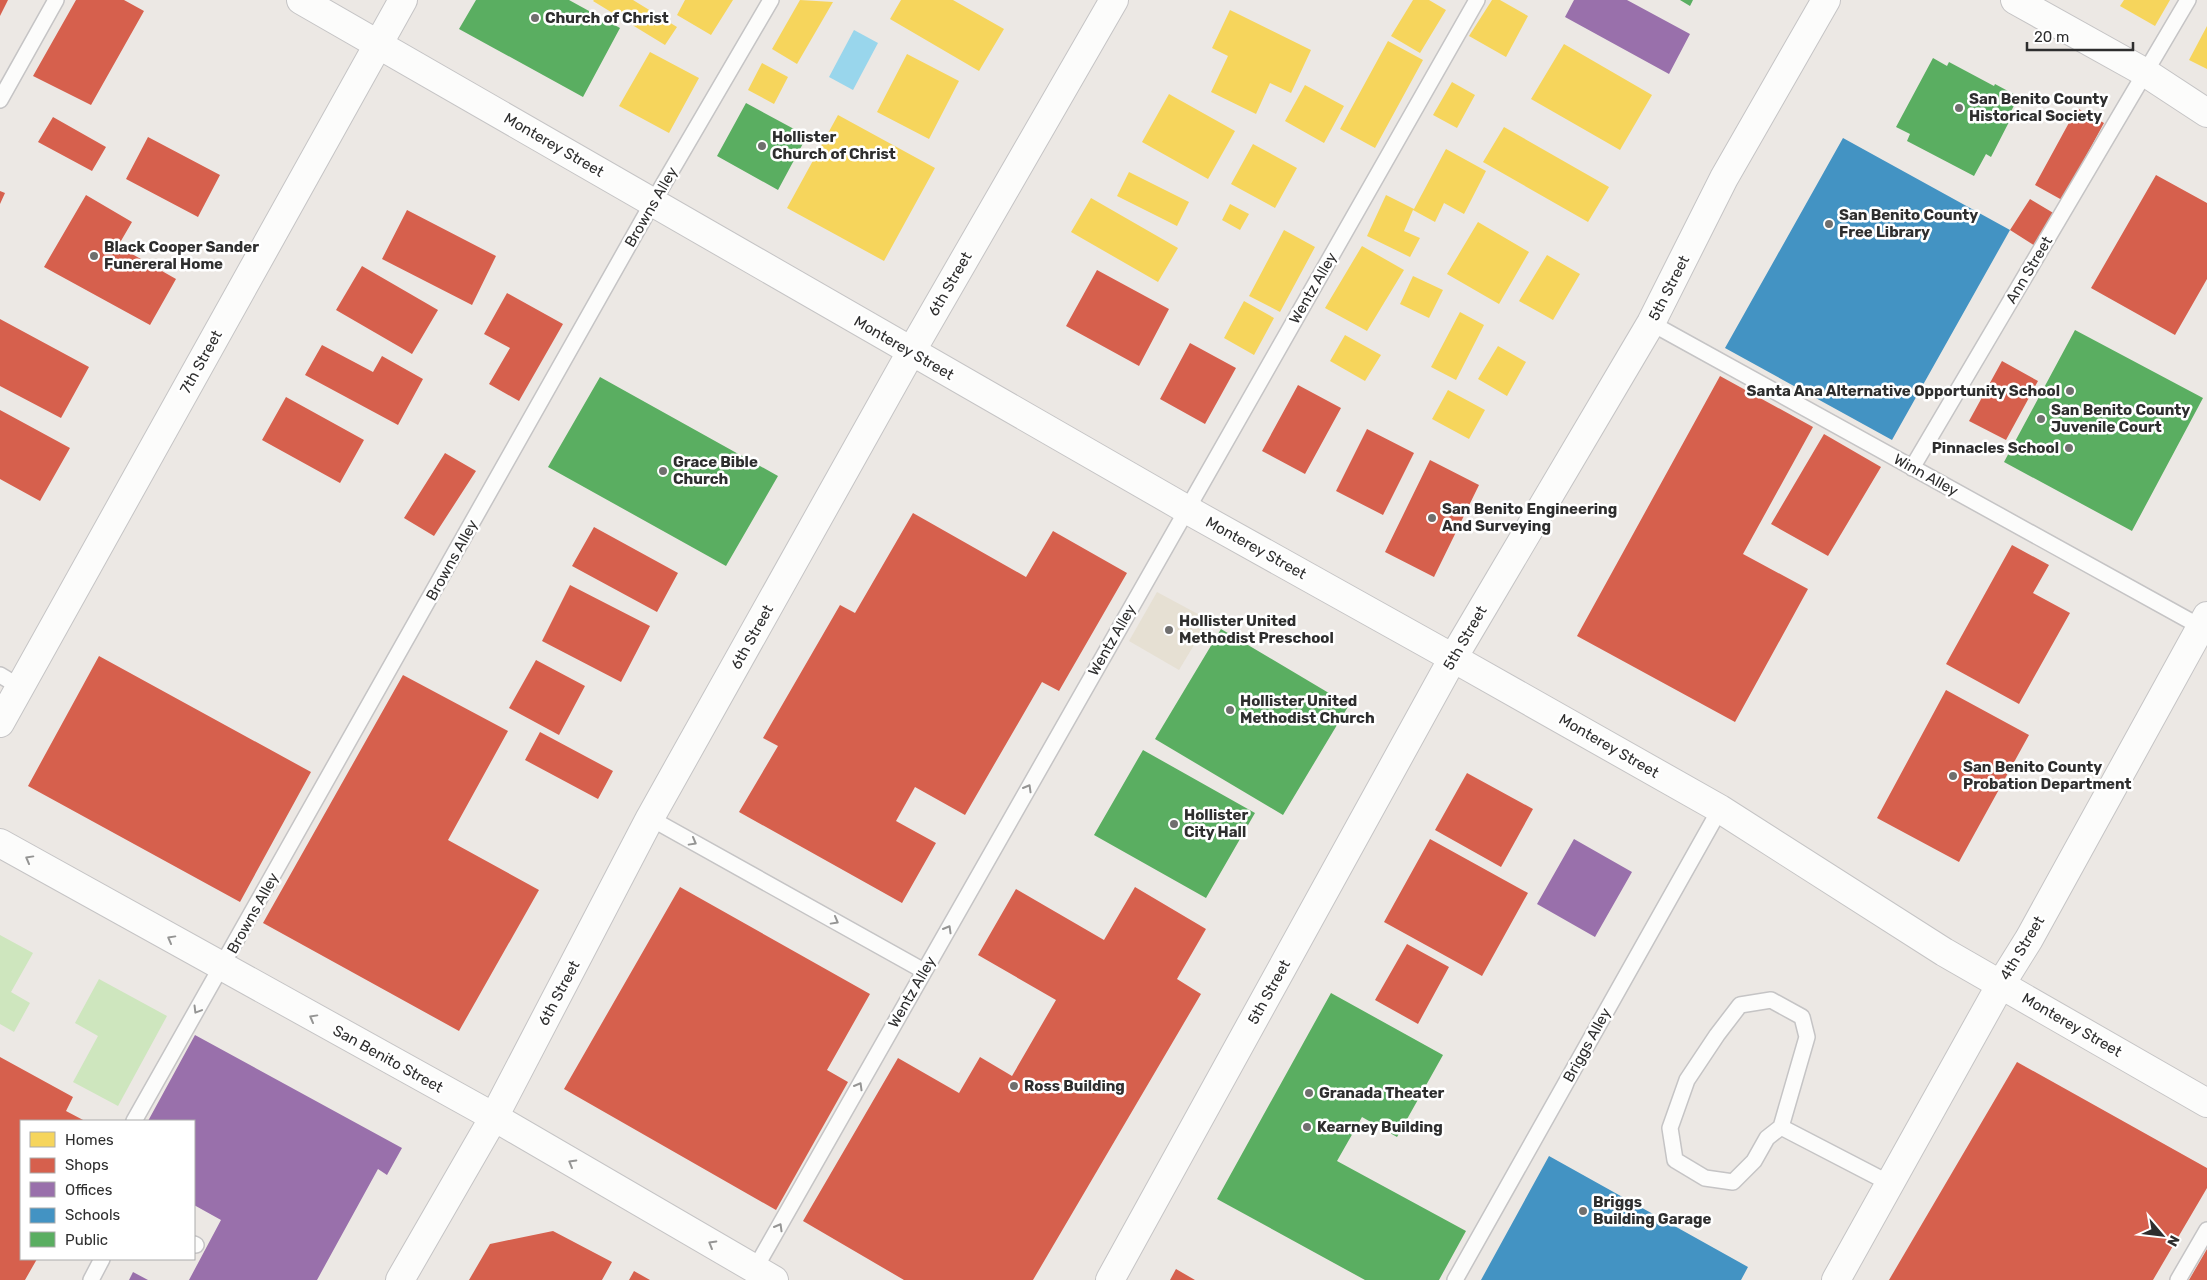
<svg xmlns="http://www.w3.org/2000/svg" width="2207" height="1280" viewBox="0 0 2207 1280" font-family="Rubik,sans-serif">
  <rect width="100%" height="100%" fill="#ece8e4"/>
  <!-- education -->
  <path fill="#e6e0d3" d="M1157,592L1209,620L1179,670L1129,641Z"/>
  <!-- green -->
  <path fill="#cee6be" d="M0,935L33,953L11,992L30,1003L14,1032L0,1024Z
    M99,979L167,1016L118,1106L73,1082L98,1036L75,1023Z"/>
  <!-- water -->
  <path fill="#99d6ec" d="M854,30L878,43L853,90L829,77Z"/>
  <!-- homes -->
  <path fill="#f6d55c" d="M594,0H633L677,27L665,45L593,1Z
    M685,0H733L711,35L677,15Z
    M800,0L833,2L797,64L772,49Z
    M901,0H953L1004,29L979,71L890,19Z
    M1413,0H1429L1446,10L1420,53L1391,36Z
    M1492,0H1500L1528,16L1506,57L1469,36Z
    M2124,0H2170L2155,26L2120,6Z
    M1230,10L1311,50L1291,93L1270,83L1256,114L1211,92L1228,56L1212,48Z
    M2207,26V69L2189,60Z
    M1388,41L1423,60L1375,148L1340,129Z
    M1564,44L1652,95L1620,150L1531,99Z
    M650,52L699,78L669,133L619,106Z
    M907,54L959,81L929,139L877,112Z
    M762,63L788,77L774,104L748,90Z
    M1452,82L1475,95L1457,128L1433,115Z
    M1305,85L1344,106L1324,143L1285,121Z
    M1169,94L1235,131L1208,179L1142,142Z
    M838,115L935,168L884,261L787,208Z
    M1504,127L1609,187L1588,222L1483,162Z
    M1253,144L1297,168L1275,208L1231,184Z
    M1446,149L1486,171L1464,214L1444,203L1435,222L1413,210L1404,231L1420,238L1410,257L1367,236L1386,195L1414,209Z
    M1129,172L1189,202L1177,226L1117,196Z
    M1091,198L1178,248L1158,282L1071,232Z
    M1230,204L1249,214L1240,230L1222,220Z
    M1478,222L1529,252L1499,304L1447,274Z
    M1284,230L1315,247L1280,312L1249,296Z
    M1362,246L1404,270L1367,331L1325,308Z
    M1547,255L1580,274L1553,320L1519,301Z
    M1413,276L1443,290L1429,318L1400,304Z
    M1244,301L1274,318L1254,355L1224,338Z
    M1460,312L1484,325L1456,380L1431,367Z
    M1345,335L1381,355L1365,381L1330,361Z
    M1498,346L1526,362L1507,396L1478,379Z
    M1448,390L1485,410L1469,439L1432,419Z"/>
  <!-- shops -->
  <path fill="#d6604d" d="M0,0H8L0,16Z
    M76,0H124L144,11L91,105L33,76Z
    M2077,108L2104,123L2062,200L2035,185Z
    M53,117L106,147L92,171L38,142Z
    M148,137L220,175L198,217L126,179Z
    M2156,175L2207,203V279L2175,335L2091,288Z
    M0,191L5,193L0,204Z
    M86,195L132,222L118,246L176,279L150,325L44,267Z
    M2030,199L2055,214L2035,246L2010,230Z
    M407,210L496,256L472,305L382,259Z
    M362,266L438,310L412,354L336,310Z
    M1097,270L1169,309L1139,366L1066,326Z
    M507,293L563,324L519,401L489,384L510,348L484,334Z
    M0,319L89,367L61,418L0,386Z
    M1190,343L1236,368L1205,424L1160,399Z
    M322,345L373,372L382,356L423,379L398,425L305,375Z
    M2002,361L2038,381L2006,440L1969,421Z
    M1720,376L1813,427L1743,554L1808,589L1735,722L1577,636Z
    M1298,385L1341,408L1305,474L1262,451Z
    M286,397L364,440L340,483L262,440Z
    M0,410L70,448L40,501L0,479Z
    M1367,429L1414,453L1383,515L1336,491Z
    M1824,434L1881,467L1828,556L1771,524Z
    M445,453L476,471L434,536L404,518Z
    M1430,460L1479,485L1434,577L1385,552Z
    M913,513L1026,577L1053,531L1127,573L1059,691L1042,682L965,815L915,787L896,821L936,843L902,903L739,812L778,746L763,738L840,605L855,613Z
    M594,527L678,573L657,612L572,566Z
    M2012,545L2049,565L2033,593L2070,613L2019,704L1946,664Z
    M570,585L650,626L621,682L542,641Z
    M99,656L311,772L240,902L28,786Z
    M536,660L585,686L559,735L509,708Z
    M403,675L508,731L448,840L539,890L459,1031L263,923Z
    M1946,690L2029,735L1959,862L1877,818Z
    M540,732L613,771L598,799L525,760Z
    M1467,773L1533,809L1501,867L1435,830Z
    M1430,839L1528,893L1482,976L1384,922Z
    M680,887L870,994L827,1070L848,1082L776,1210L564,1089Z
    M1135,887L1206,929L1177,979L1201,994L1033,1280H904L803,1221L898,1058L959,1093L980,1057L1012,1076L1056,1000L978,955L1016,889L1104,940Z
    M1407,944L1449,967L1418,1024L1375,1000Z
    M0,1057L73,1097L66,1111L85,1121H21V1259H37L25,1280H0Z
    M2017,1062L2207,1168V1188L2153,1280H1889Z
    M553,1231L612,1262L602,1280H469L490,1244Z
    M2207,1249V1280H2189Z
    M1176,1269L1195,1280H1170Z
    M634,1271L650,1280H629Z"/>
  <!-- offices -->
  <path fill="#9970ab" d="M1574,0H1627L1690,34L1669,74L1565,17Z
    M1574,839L1632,872L1595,937L1537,904Z
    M195,1035L402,1148L387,1175L378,1169L317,1280H189L221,1220L194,1205V1121H148Z
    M133,1272L148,1280H129Z"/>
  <!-- schools -->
  <path fill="#4393c3" d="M1843,138L2010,230L1892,440L1725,348Z
    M1549,1156L1748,1267L1741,1280H1481Z"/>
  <!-- public -->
  <path fill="#5aae61" d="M476,0H569L620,28L583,97L459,29Z
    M1680,0H1693L1690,6Z
    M1933,58L1947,66L1949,62L1994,86L1995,84L2019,97L2006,120L2009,122L1991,157L1986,154L1974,176L1907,141L1910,134L1896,127Z
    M746,103L807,136L778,190L717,156Z
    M2075,330L2203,398L2132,531L2004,462Z
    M600,377L778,476L726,566L548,467Z
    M1221,629L1349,705L1283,815L1155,739Z
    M1143,750L1255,813L1206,898L1094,835Z
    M1331,993L1443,1055L1397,1137L1362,1117L1337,1161L1466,1231L1439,1280H1365L1217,1199Z"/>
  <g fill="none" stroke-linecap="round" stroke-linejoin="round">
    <!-- service casing -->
    <g stroke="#c5c4c5" stroke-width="18">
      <path id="service" d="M0,100L56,0
        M1651,323L2201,627
        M1912,468L2188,0
        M0,675L20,687
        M650,818L924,971
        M134,1121L653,202L771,0
        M1781,1127L1807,1037L1802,1017L1771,1000L1740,1005L1717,1035L1687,1080L1670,1128L1675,1160L1705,1178L1733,1182L1754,1161L1767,1138L1781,1127L1889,1183
        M194,1244L196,1245
        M752,1274L1477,0
        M91,1280L102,1259
        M1455,1280L1720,809
        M2178,1280L2207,1230"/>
    </g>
    <!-- minor casing -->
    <g stroke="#c5c4c5" stroke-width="30">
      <path id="minor" d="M301,0L1186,509L1453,658L1720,809L1944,952L2207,1103
        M0,723L403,0
        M400,1280L494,1117L650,818L911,352L1114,0
        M1110,1280L1453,658L1651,323L1724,178L1826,0"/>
    </g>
    <!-- tertiary casing -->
    <g stroke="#c5c4c5" stroke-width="30">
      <path id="tertiary" d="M2015,0L2146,73L2207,113"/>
    </g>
    <!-- secondary casing -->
    <g stroke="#c5c4c5" stroke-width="30">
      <path id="secondary" d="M0,843L494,1117L774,1280
        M1836,1280L2001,984L2029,939L2207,616"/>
    </g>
    <!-- service -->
    <use href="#service" stroke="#fcfcfb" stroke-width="15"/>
    <!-- minor -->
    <use href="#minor" stroke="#fcfcfb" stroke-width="28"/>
    <!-- tertiary -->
    <use href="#tertiary" stroke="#fcfcfb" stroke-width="28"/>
    <!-- secondary -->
    <use href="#secondary" stroke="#fcfcfb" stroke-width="28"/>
  </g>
  <!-- one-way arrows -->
  <defs><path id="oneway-chevron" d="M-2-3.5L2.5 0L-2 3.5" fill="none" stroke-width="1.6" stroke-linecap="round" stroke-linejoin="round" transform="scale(1.25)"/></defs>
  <g stroke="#959594">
    <use href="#oneway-chevron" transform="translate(1028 788) rotate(-60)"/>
    <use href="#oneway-chevron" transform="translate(693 842) rotate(29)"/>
    <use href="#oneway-chevron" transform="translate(29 859) rotate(-151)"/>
    <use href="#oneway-chevron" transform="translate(835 921) rotate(29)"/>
    <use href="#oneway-chevron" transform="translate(948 929) rotate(-60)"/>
    <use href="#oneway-chevron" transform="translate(171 939) rotate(-151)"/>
    <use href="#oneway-chevron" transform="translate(197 1010) rotate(121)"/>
    <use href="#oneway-chevron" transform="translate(313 1018) rotate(-151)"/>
    <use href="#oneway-chevron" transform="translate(859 1086) rotate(-60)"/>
    <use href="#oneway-chevron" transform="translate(572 1163) rotate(-150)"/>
    <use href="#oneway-chevron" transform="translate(779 1227) rotate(-60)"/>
    <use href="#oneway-chevron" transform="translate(712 1244) rotate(-150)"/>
  </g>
  <!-- markers -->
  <g fill="#706f6e" stroke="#fff" stroke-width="2">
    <circle cx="535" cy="18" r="5"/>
    <circle cx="1959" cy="108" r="5"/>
    <circle cx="762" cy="146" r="5"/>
    <circle cx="1829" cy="224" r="5"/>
    <circle cx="94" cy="256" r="5"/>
    <circle cx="2070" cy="391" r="5"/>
    <circle cx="2041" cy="419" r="5"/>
    <circle cx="2069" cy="448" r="5"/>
    <circle cx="663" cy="471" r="5"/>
    <circle cx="1432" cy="518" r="5"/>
    <circle cx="1169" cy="630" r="5"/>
    <circle cx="1230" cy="710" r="5"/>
    <circle cx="1953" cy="776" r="5"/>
    <circle cx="1174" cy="824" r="5"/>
    <circle cx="1014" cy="1086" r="5"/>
    <circle cx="1309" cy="1093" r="5"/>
    <circle cx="1307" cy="1127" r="5"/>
    <circle cx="1583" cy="1211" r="5"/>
  </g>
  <g text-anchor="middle" stroke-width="5" stroke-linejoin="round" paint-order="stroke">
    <!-- poi labels -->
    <g font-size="15" font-weight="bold" fill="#2e2e2e" stroke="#fff" text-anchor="start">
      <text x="545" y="23">Church of Christ</text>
      <text x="1969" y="104">San Benito County<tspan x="1969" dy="17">Historical Society</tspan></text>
      <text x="772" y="142">Hollister<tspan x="772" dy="17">Church of Christ</tspan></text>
      <text x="1839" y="220">San Benito County<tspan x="1839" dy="17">Free Library</tspan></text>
      <text x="104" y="252">Black Cooper Sander<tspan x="104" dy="17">Funereral Home</tspan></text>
      <text x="2060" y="396" text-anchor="end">Santa Ana Alternative Opportunity School</text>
      <text x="2051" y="415">San Benito County<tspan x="2051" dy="17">Juvenile Court</tspan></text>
      <text x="2059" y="453" text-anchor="end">Pinnacles School</text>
      <text x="673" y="467">Grace Bible<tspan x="673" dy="17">Church</tspan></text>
      <text x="1442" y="514">San Benito Engineering<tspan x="1442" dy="17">And Surveying</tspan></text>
      <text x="1179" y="626">Hollister United<tspan x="1179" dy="17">Methodist Preschool</tspan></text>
      <text x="1240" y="706">Hollister United<tspan x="1240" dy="17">Methodist Church</tspan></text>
      <text x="1963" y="772">San Benito County<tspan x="1963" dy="17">Probation Department</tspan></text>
      <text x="1184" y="820">Hollister<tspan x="1184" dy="17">City Hall</tspan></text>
      <text x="1024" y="1091">Ross Building</text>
      <text x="1319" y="1098">Granada Theater</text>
      <text x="1317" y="1132">Kearney Building</text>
      <text x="1593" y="1207">Briggs<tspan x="1593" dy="17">Building Garage</tspan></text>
    </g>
    <!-- street labels -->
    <g font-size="15" fill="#2e2e2e" stroke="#fff">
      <text transform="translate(554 145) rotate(30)" y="5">Monterey Street</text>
      <text transform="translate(651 207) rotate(-60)" y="5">Browns Alley</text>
      <text transform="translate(2029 270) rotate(-59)" y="5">Ann Street</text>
      <text transform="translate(950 284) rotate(-60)" y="5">6th Street</text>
      <text transform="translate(1313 288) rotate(-60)" y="5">Wentz Alley</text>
      <text transform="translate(1669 288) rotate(-63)" y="5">5th Street</text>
      <text transform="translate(904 348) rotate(30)" y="5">Monterey Street</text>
      <text transform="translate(201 362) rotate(-61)" y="5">7th Street</text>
      <text transform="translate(1926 475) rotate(29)" y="5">Winn Alley</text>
      <text transform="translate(1256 548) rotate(29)" y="5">Monterey Street</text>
      <text transform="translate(452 560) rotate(-61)" y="5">Browns Alley</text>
      <text transform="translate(752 637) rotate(-61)" y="5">6th Street</text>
      <text transform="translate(1465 638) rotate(-60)" y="5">5th Street</text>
      <text transform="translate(1112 640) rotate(-60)" y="5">Wentz Alley</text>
      <text transform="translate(1609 746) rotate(30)" y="5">Monterey Street</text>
      <text transform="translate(253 913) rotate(-61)" y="5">Browns Alley</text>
      <text transform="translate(2022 948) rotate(-59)" y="5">4th Street</text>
      <text transform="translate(912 992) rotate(-60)" y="5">Wentz Alley</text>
      <text transform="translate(1269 992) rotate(-61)" y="5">5th Street</text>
      <text transform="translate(559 993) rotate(-62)" y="5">6th Street</text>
      <text transform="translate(2072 1025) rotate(30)" y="5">Monterey Street</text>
      <text transform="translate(1587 1045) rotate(-61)" y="5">Briggs Alley</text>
      <text transform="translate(388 1059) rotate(29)" y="5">San Benito Street</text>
    </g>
  </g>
  <!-- legend -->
  <rect x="20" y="1120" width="175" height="140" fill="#ffffff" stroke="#ababab"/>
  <rect x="30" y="1132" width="25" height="15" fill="#f6d55c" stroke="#ababab"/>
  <text x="65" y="1145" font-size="15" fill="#2e2e2e">Homes</text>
  <rect x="30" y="1158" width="25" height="15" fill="#d6604d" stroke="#ababab"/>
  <text x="65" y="1170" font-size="15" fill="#2e2e2e">Shops</text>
  <rect x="30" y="1182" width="25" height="15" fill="#9970ab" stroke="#ababab"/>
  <text x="65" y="1195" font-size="15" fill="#2e2e2e">Offices</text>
  <rect x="30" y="1208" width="25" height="15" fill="#4393c3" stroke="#ababab"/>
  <text x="65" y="1220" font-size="15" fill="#2e2e2e">Schools</text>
  <rect x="30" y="1232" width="25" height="15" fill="#5aae61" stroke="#ababab"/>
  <text x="65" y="1245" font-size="15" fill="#2e2e2e">Public</text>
  <!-- north arrow -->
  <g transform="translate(2162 1235) rotate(118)" stroke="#ffffff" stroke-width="4" paint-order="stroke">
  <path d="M0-4L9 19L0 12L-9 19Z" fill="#2e2e2e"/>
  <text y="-8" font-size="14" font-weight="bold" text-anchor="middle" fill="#2e2e2e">N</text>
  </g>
  <!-- scale -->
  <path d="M2027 42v8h106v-8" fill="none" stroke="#2e2e2e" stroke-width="2.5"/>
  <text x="2034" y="42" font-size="15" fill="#2e2e2e" stroke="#ffffff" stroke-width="4" paint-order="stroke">20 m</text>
</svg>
